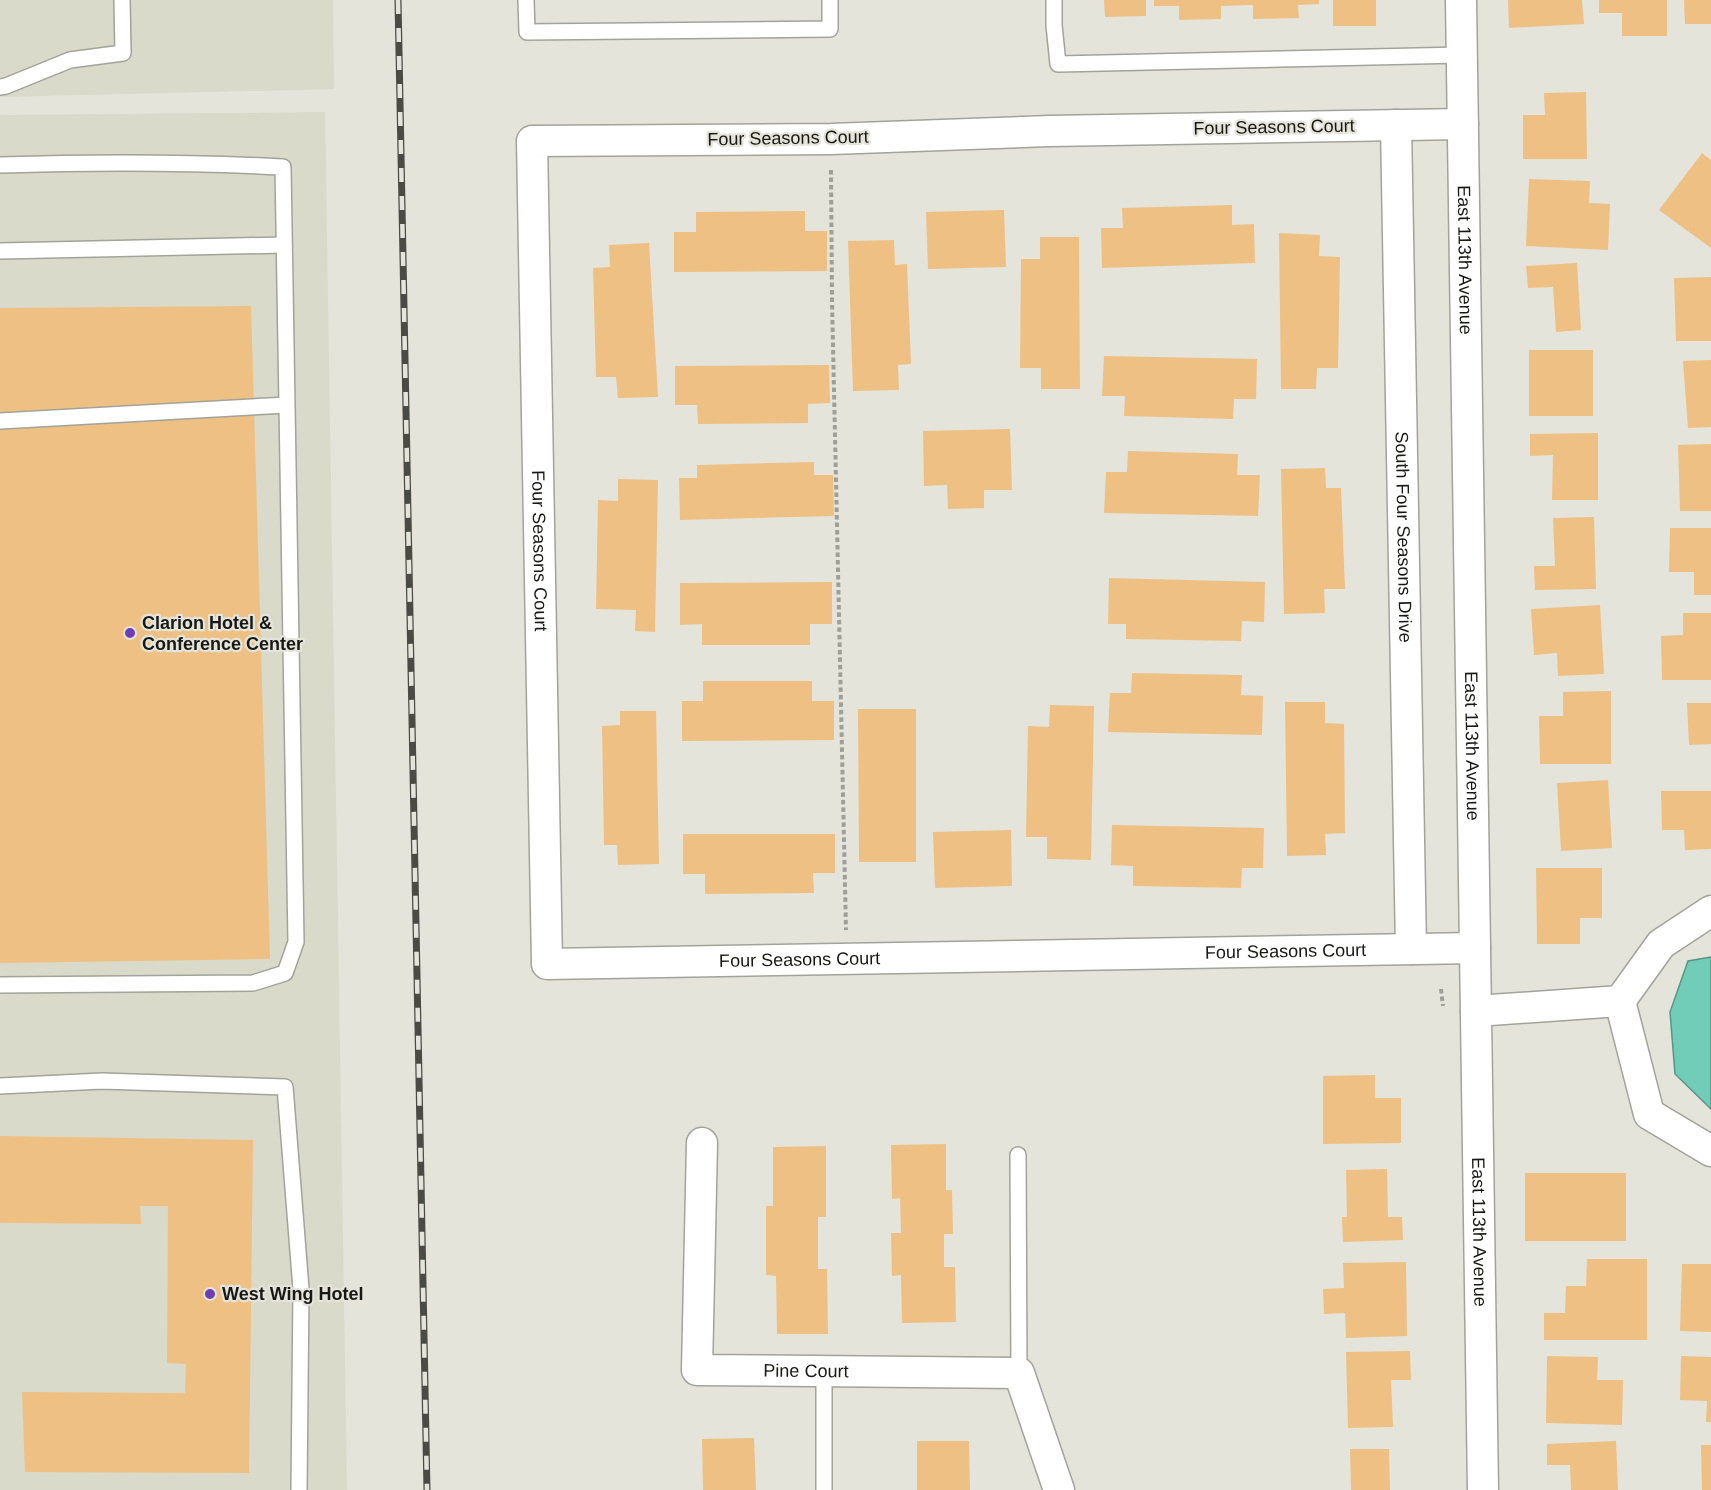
<svg xmlns="http://www.w3.org/2000/svg" width="1711" height="1490" viewBox="0 0 1711 1490" font-family="Helvetica,sans-serif">
  <rect width="100%" height="100%" fill="#e4e4db"/>
  <!-- built -->
  <path fill="#d9dac9" d="M0,0H333L334,89L0,97Z
    M325,112L347,1490H0V115Z"/>
  <!-- water -->
  <path fill="#71cdb7" stroke="#569786" stroke-width="1.5" d="M1711,957V1109L1675,1074L1670,1012L1688,961Z"/>
  <!-- building -->
  <path fill="#eec083" d="M1104,0H1146V16L1105,17Z
    M1154,0H1319V4L1298,5L1299,18L1253,19V5L1221,6V19L1179,20V6H1154Z
    M1333,0H1376V26H1333Z
    M1508,0H1582L1584,24L1509,28Z
    M1599,0H1667V36H1622V13H1599Z
    M1684,0H1711V24H1685Z
    M1586,92L1587,159H1523V115H1545L1544,93Z
    M1702,153L1711,160V248L1659,210Z
    M1529,179L1590,181L1589,203L1610,204L1608,250L1526,246Z
    M1232,205V225L1254,224L1255,263L1102,268L1101,228H1123L1122,208Z
    M1004,210L1006,267L928,269L926,212Z
    M805,211V231H827V271L674,272V232H696V212Z
    M1279,233L1320,235L1319,256L1340,257L1338,368H1317L1316,389H1281Z
    M1040,237H1079L1080,389H1041V368H1020L1021,259H1040Z
    M894,240L895,265L907,264L911,364L898,365L899,390L853,391L848,241Z
    M649,243L658,397L618,398L616,377H596L593,268L610,267L609,245Z
    M1577,263L1581,330L1556,332L1553,287L1528,288L1526,266Z
    M1711,277V341H1676L1674,278Z
    M251,306L270,959L0,963V308Z
    M1529,350H1593V416H1529Z
    M1104,356L1257,359L1256,399H1234L1233,419L1124,416L1125,396H1102Z
    M1711,360V427L1688,428L1683,361Z
    M829,365L830,403L808,404V423L698,424L697,405H675V366Z
    M1010,429L1012,490H984V508L948,509L947,485L924,486L923,431Z
    M1598,433V500H1552L1553,455L1530,456V434Z
    M1711,444V511H1680L1678,445Z
    M1128,451L1238,454L1237,475H1260L1258,516L1104,513L1106,472H1127Z
    M814,462V475H833L834,516L680,520L679,478H697V465Z
    M1325,468L1326,488H1341L1345,589H1324L1325,613L1284,614L1281,469Z
    M618,479L658,480L655,632L635,631L636,610L596,609L598,500L618,501Z
    M1594,517L1596,589L1535,590L1534,566H1555L1553,518Z
    M1670,528H1711V595H1694V572H1669Z
    M1109,578L1265,582L1264,622L1242,621L1241,641L1126,639V624H1108Z
    M832,582V624H810V645H702V624L680,625V583Z
    M1600,605L1604,674L1558,676L1557,653L1534,655L1531,609Z
    M1683,613H1711V680H1662L1661,636L1683,635Z
    M1132,673L1242,675L1241,695L1263,696L1262,735L1108,732L1110,693H1131Z
    M703,681H812V701H834V740L682,741V701H703Z
    M1611,691V764H1540L1539,716H1563V692Z
    M1285,702H1325V723L1344,724L1345,833L1325,834L1326,855L1287,856Z
    M1687,703H1711V744L1689,745Z
    M1050,705L1094,706L1091,860L1047,859V837H1026L1028,726L1049,727Z
    M858,709H916V862H859Z
    M620,711H656L659,864L618,865L617,845H604L602,726L620,725Z
    M1608,780L1612,848L1561,851L1557,783Z
    M1661,791H1711V849L1685,850L1684,830H1662Z
    M1112,825L1264,828L1263,868H1242L1241,888L1133,886V866L1111,865Z
    M1011,830L1012,886L935,888L933,832Z
    M683,834H835V873H813L814,893L705,894V874H683Z
    M1536,868H1602V918H1580V944H1537Z
    M1375,1075V1098H1401V1143L1323,1144V1076Z
    M0,1136L253,1140L249,1473L25,1472L22,1392L185,1393L186,1364L167,1363L168,1206H140L141,1224L0,1223Z
    M946,1144V1190H952L953,1234H944V1267H955L956,1322L902,1323L901,1275L892,1276L891,1233H901L900,1198L892,1199L891,1145Z
    M826,1146V1217H818V1269H827L828,1334H777L776,1276L766,1275V1206H773V1147Z
    M1387,1169L1388,1217H1402L1403,1240L1343,1242L1342,1217H1347L1346,1170Z
    M1525,1173H1626V1241H1525Z
    M1587,1259H1647V1340H1544V1313H1565L1566,1286H1586Z
    M1406,1262L1407,1336L1346,1338L1345,1313L1324,1314L1323,1289L1344,1288L1343,1263Z
    M1682,1264H1711V1332L1680,1331Z
    M1410,1351L1411,1380H1391L1393,1427L1348,1428L1346,1352Z
    M1547,1356L1598,1357L1597,1380H1623L1622,1425L1546,1423Z
    M1681,1356L1711,1357V1422H1706L1707,1401L1680,1400Z
    M754,1438L756,1490H703L702,1439Z
    M917,1441H969L970,1490H917Z
    M1616,1441L1618,1490H1571L1570,1465H1547V1444Z
    M1701,1445H1711V1490H1702Z
    M1350,1449H1389L1390,1490H1351Z"/>
  <g fill="none" stroke-linecap="round" stroke-linejoin="round">
    <!-- service casing -->
    <g stroke="#a2a39a" stroke-width="18">
      <path id="service" d="M526,0L527,32L830,29V0
        M1054,0V25L1058,64L1462,55
        M0,87L6,86L70,60L123,53L122,0
        M0,165C95,162 189,162 283,167L296,942L285,973L253,983L0,985
        M0,251L284,245
        M0,421L287,405
        M0,1086L102,1081L285,1087L301,1289L299,1490
        M1018,1155L1019,1373
        M824,1490V1371"/>
    </g>
    <!-- minor casing -->
    <g stroke="#a2a39a" stroke-width="33">
      <g id="minor">
        <path id="s1" d="M1461,0L1483,1490"/>
        <path id="s2" d="M1463,124L1049,131L831,139L532,141L547,964L1475,948"/>
        <path id="s3" d="M1396,125L1411,949"/>
        <path d="M1620,1001L1649,1114L1711,1151"/>
        <path d="M1476,1011L1620,1001L1661,944L1711,911"/>
        <path id="s4" d="M702,1143L697,1370L1019,1373L1059,1490"/>
      </g>
    </g>
    <!-- path -->
    <path stroke="#9e9f97" stroke-width="4" stroke-dasharray="4.5 3" stroke-linecap="butt" d="M831,170L832,300L846,930
      M1441,989L1443,1006"/>
    <!-- service -->
    <use href="#service" stroke="#fff" stroke-width="15"/>
    <!-- minor -->
    <use href="#minor" stroke="#fff" stroke-width="30"/>
    <!-- rail casing -->
    <g stroke="#4b4b46" stroke-width="7">
      <path id="rail" d="M398,0L427,1490"/>
    </g>
    <!-- rail -->
    <use href="#rail" stroke="#e4e4db" stroke-width="4.5" stroke-dasharray="14" stroke-linecap="butt"/>
  </g>
  <!-- markers -->
  <g fill="#6e3eb6" stroke="#e4e4db" stroke-width="2">
    <circle cx="130" cy="633" r="6"/>
    <circle cx="210" cy="1294" r="6"/>
  </g>
  <g text-anchor="middle" stroke-width="4.5" stroke-linejoin="round" paint-order="stroke">
    <!-- street labels -->
    <g font-size="18" fill="#181915" stroke="#e4e4db">
      <text transform="translate(1274 127) rotate(-1)" y="6">Four Seasons Court</text>
      <text transform="translate(788 138) rotate(-1)" y="6">Four Seasons Court</text>
      <text dy="6" stroke="none"><textPath href="#s1" startOffset="260">East 113th Avenue</textPath></text>
      <text dy="6" stroke="none"><textPath href="#s3" startOffset="412">South Four Seasons Drive</textPath></text>
      <text dy="6" stroke="none"><textPath href="#s2" startOffset="1341">Four Seasons Court</textPath></text>
      <text dy="6" stroke="none"><textPath href="#s1" startOffset="746">East 113th Avenue</textPath></text>
      <text dy="6" stroke="none"><textPath href="#s2" startOffset="2493">Four Seasons Court</textPath></text>
      <text dy="6" stroke="none"><textPath href="#s2" startOffset="2007">Four Seasons Court</textPath></text>
      <text dy="6" stroke="none"><textPath href="#s1" startOffset="1232">East 113th Avenue</textPath></text>
      <text dy="6" stroke="none"><textPath href="#s4" startOffset="336">Pine Court</textPath></text>
    </g>
    <!-- poi labels -->
    <g font-size="18" font-weight="bold" fill="#181915" stroke="#e4e4db" text-anchor="start">
      <text x="142" y="629">Clarion Hotel &amp;<tspan x="142" dy="21">Conference Center</tspan></text>
      <text x="222" y="1300">West Wing Hotel</text>
    </g>
  </g>
</svg>
